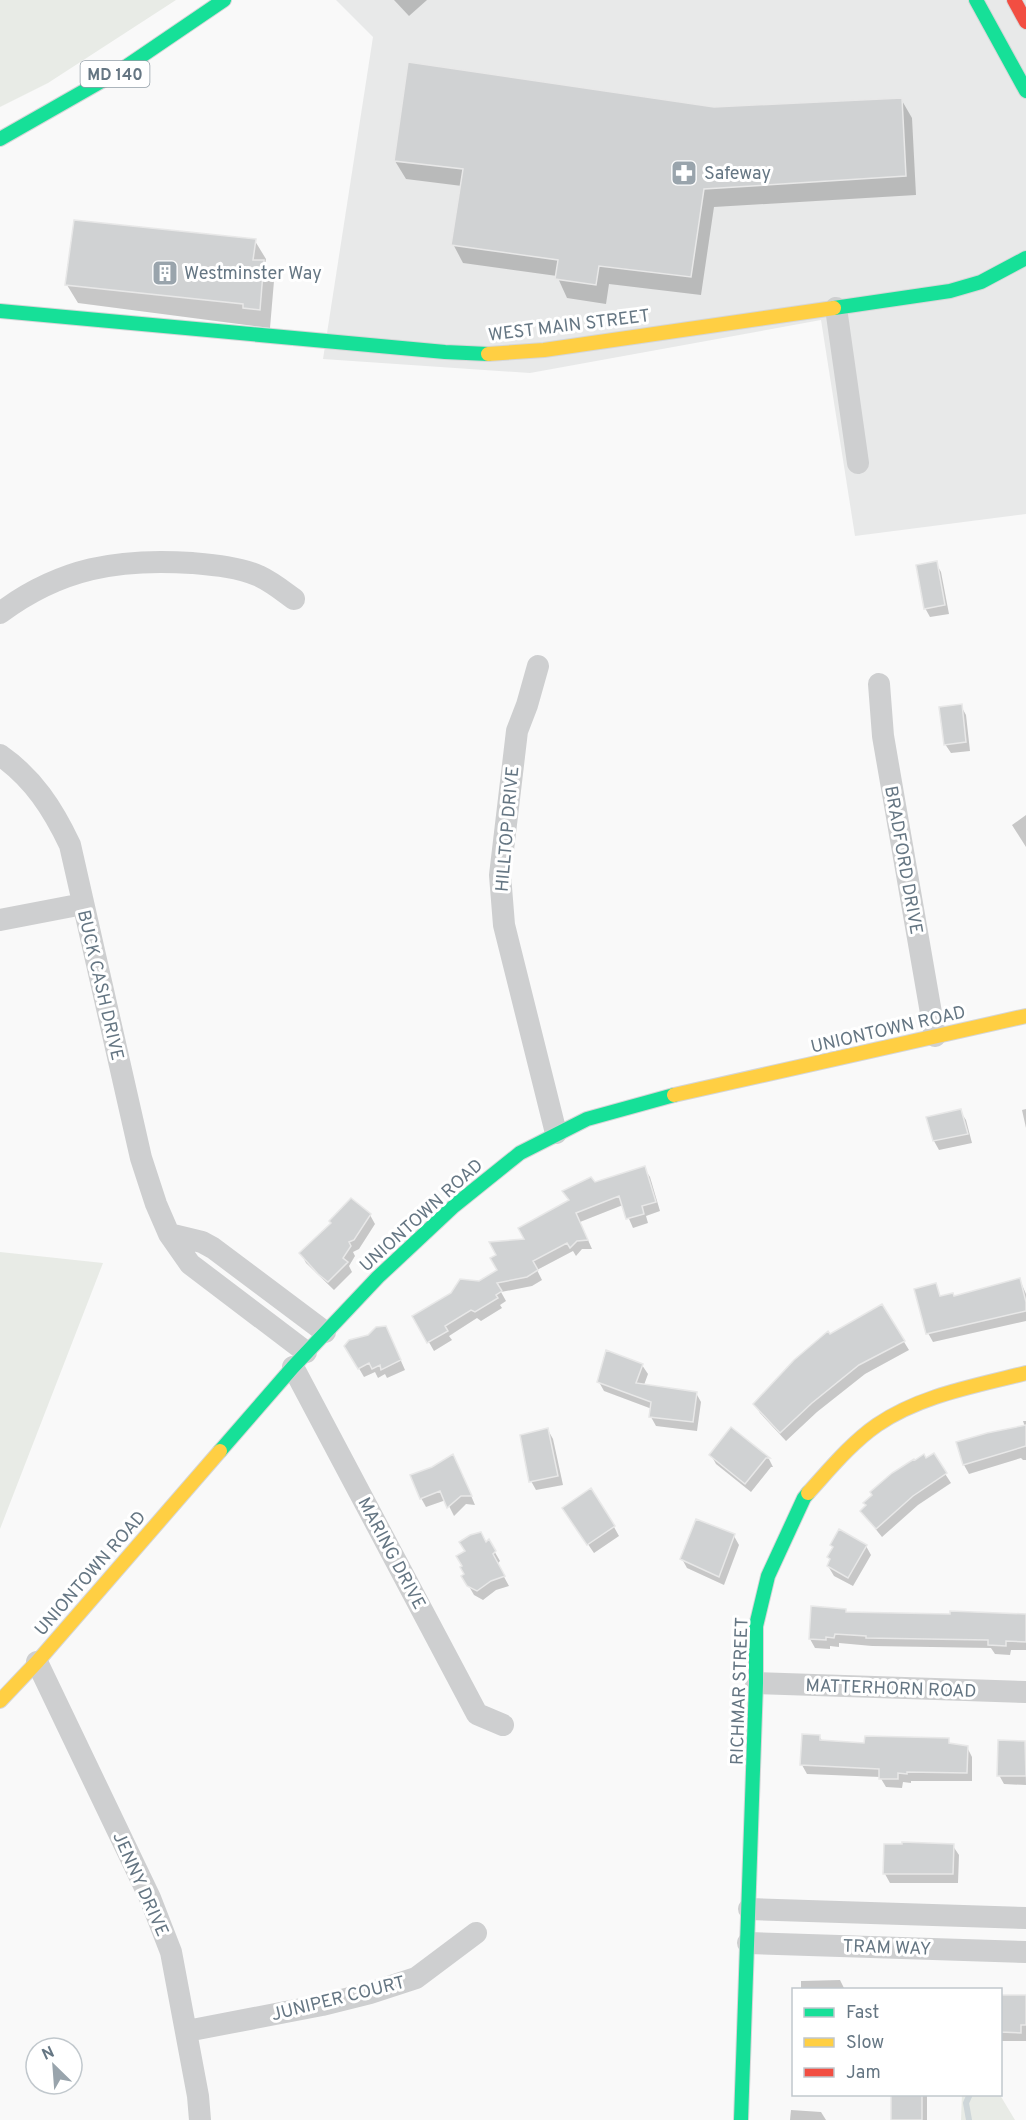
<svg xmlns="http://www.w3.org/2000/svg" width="1026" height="2120" viewBox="0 0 1026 2120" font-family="Overpass,sans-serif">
  <rect width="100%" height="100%" fill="#f9f9f9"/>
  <!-- built -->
  <path fill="#e8e9e9" d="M336,0H1026V514L855,536L821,320L530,373L323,359L373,37Z"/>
  <!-- green -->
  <path fill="#e8ebe6" d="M0,0H176L48,83L0,107Z
    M0,1252L103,1263L0,1529Z
    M962,2094L1000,2095L1015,2120H961Z"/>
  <!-- shadow -->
  <path fill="#0003" d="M394,0H427L409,16Z
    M901,99L912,118L916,195L714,207L701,295L609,284L606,304L567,298L557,276L463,263L453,244L462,186L406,179L395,161Z
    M255,241L266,259L265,266L274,281L270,328L78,303L67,285Z
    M936,563L941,572L949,614L930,617L925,608Z
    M961,706L966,715L970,751L951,753L945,744Z
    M1026,815V847L1012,825Z
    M1026,1109V1128L1022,1110Z
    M960,1111L966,1120L972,1143L939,1150L934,1141L928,1118Z
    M644,1168L650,1177L660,1211L646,1216L648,1223L633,1228L623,1205L580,1222L592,1249H582L576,1256L573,1251L537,1270L542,1280L532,1286L501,1292L506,1301L500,1305L502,1308L481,1321L477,1318L449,1336L452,1340L434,1351L414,1316L479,1283L499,1271L527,1241L570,1202L564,1192Z
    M370,1215L375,1224L359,1249L353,1252L355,1256L349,1266L352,1272L334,1290L306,1263L301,1253Z
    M1020,1280L1026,1294V1321L933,1342L928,1333L935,1285L941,1297L954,1298Z
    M882,1306L909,1350L865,1374L817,1412L786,1441L760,1413L755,1404L830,1336Z
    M390,1336L405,1370L387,1378L385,1374L378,1378L375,1372L364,1377L346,1346Z
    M642,1365L648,1374L644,1385L696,1393L701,1402L697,1431L656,1426L651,1417L652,1409L604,1391L599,1382Z
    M1023,1421H1026V1460H1023L1021,1458L969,1474L964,1465L1025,1427Z
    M732,1429L769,1459L773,1467H771L751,1492L716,1464L711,1455Z
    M548,1430L553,1439L563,1485L536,1490L531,1481Z
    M933,1455L951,1483L918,1505L882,1537L861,1511Z
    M458,1465L475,1505L466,1504L454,1516L446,1500L426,1507L421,1498Z
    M570,1518L614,1527L619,1536L594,1553Z
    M734,1536L739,1545L724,1585L687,1568L682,1559Z
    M489,1542L500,1561L497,1564L509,1586L496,1590L483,1600L474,1595L463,1576Z
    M832,1545L866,1546L871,1555L853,1586L834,1576L828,1566L831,1562L828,1557L834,1548Z
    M845,1610L847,1614L1026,1616V1650H1011L1010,1655L995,1654L991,1648L872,1646L839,1643V1647L830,1646V1649L815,1648L810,1639Z
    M819,1736L823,1742L866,1744L948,1740L951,1745L967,1747L972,1757V1781H911V1783L903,1782L902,1788L886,1787L880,1777L807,1774L802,1765Z
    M1025,1742L1026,1785L1004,1784L999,1775Z
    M953,1846L959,1855L958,1883H890L885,1874Z
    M840,1980L845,1990H801V1981Z
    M1000,1995L1026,1996V2041H1001Z
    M891,2094H927V2120H892Z
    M791,2110L821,2112L826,2120H790Z"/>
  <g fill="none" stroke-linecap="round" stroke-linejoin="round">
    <!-- stream -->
    <path stroke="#ced6d9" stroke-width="6" d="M969,2120L966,2103L970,2094"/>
  </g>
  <!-- building -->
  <path fill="#d0d2d3" stroke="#e8e8e8" stroke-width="1.5" d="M408,62L714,107L902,98L906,176L704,189L691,277L599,266L596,285L555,279L558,260L451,245L463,169L394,161Z
    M74,220L256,239L253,260H264L260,310L243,308V304L65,285Z
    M937,561L945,605L924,609L916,565Z
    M962,704L966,742L944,745L939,707Z
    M961,1109L968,1134L933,1141L926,1117Z
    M645,1166L656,1202L642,1206L644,1214L626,1219L619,1196L576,1213L588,1240L577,1241L570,1248L567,1243L533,1261L538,1270L527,1277L497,1283L502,1291L496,1295L498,1298L475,1312L471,1310L445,1326L448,1331L427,1343L412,1316L451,1293L460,1279L479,1281L497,1270L490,1258L496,1255L489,1242L524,1239L518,1228L569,1200L562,1191L591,1177L595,1182Z
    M351,1198L371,1214L354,1240L349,1242L351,1246L343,1258L348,1262L328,1282L318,1274L299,1253L331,1223L329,1221Z
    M1020,1278L1026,1302V1311L926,1334L914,1289L936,1283L940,1296L953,1293L954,1296Z
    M882,1304L905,1341L859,1365L812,1403L780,1433L753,1404L794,1360L828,1331L830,1334Z
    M386,1326L401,1360L381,1370L380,1365L372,1369L369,1363L358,1369L344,1346L349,1340L368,1335L376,1327Z
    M606,1350L643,1364L636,1383L697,1392L693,1422L649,1417L651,1402L597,1382Z
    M1026,1425V1446L963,1465L956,1442L987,1433Z
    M731,1427L770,1458H766L745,1484L709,1455Z
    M548,1428L558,1476L529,1482L520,1435Z
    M934,1453L947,1473L913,1496L876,1529L860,1511L866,1505L863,1503L872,1495L870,1492L892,1473L914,1459L915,1460L924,1454L926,1458Z
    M453,1454L472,1496H461L447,1508L440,1491L420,1499L410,1475L432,1467Z
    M591,1488L615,1526L587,1545L562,1508Z
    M696,1519L735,1534L719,1577L680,1559Z
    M839,1529L867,1545L848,1578L827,1566L830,1559L827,1557L833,1547L830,1545Z
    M481,1532L486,1542L489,1539L496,1551L493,1554L505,1576L491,1581L477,1591L467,1586L461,1576L464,1574L460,1567L462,1566L456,1556L465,1551L459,1542L470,1535Z
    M811,1606L846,1609V1612L950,1614V1611L1026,1614V1642L1006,1641V1646L988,1645V1640L866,1638V1636L835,1634L834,1638L826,1637V1640L809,1639Z
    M802,1734L820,1735V1740L864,1743L865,1736L949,1738V1743L968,1746L967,1773L907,1772V1774L898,1773V1779H879V1769L800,1765Z
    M998,1740L1025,1741L1026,1776H997Z
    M902,1842L954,1844L953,1874H883L884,1844H902Z
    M1000,1995H1026V2025H1021V2033L1000,2032Z
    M891,2094H922V2120H891Z"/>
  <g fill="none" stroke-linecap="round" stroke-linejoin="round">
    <!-- fast casing -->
    <g stroke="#d5d6d7" stroke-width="16">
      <path id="fast" d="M976,0L1026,91
        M0,139L121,70L224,0
        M834,308L950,291L981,282L1026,258
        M0,311L445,352L488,354
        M220,1451L293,1367L378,1277L454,1206L520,1153L587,1119L674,1095
        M741,2120L756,1683V1626L768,1576L804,1498L808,1493"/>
    </g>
    <!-- slow casing -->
    <g stroke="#d5d6d7" stroke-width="16">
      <path id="slow" d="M488,354L544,350L834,308
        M674,1095L1026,1016
        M808,1493C829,1470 851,1443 877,1425C921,1395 976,1386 1026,1373
        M0,1701L37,1662L220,1451"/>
    </g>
    <!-- jam casing -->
    <g stroke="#d5d6d7" stroke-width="16">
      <path id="jam" d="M1014,0L1026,22"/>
    </g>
    <!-- street -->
    <path stroke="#cecfd0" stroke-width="22" d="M836,308L858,463
      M0,613C60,568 119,558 192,563C214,565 238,567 259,576C272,582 283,591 294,599
      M538,666L527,705L517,731L500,875L504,925L556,1133
      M879,684L883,736L935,1036
      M0,755C33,778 53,809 70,845L141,1158L156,1204L169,1234L190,1264L306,1352
      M0,920L83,904
      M169,1234L202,1242L213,1248L325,1332
      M293,1367L477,1714L503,1725
      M37,1662L150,1898L171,1952L198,2096L200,2120
      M756,1683L1026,1692
      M749,1909L1026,1918
      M748,1943L1026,1952
      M187,2031L322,2005L370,1993L416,1978L476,1933"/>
    <!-- fast -->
    <use href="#fast" stroke="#16e098" stroke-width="14"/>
    <!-- slow -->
    <use href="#slow" stroke="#ffcf43" stroke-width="14"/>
    <!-- jam -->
    <use href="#jam" stroke="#f24e42" stroke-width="14"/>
  </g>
  <!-- icons -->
  <defs>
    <g id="pharmacy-square" transform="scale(1.35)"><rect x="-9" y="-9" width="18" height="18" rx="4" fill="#99a4ac" stroke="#fff"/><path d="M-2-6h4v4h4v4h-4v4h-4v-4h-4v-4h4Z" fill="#fff"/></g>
    <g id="building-square" transform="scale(1.35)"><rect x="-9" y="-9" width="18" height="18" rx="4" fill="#99a4ac" stroke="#fff"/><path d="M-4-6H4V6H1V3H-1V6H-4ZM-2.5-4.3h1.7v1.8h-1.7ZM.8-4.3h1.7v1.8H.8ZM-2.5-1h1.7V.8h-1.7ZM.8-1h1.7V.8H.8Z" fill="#fff"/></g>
  </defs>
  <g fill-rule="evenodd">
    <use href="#pharmacy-square" x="684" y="173"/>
    <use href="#building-square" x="165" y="273"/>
  </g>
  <g text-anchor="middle" stroke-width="6" stroke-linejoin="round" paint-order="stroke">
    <!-- shield labels -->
    <rect fill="#fff" stroke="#939fa8" stroke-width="1.5" x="80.5" y="61" width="69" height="26" rx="4.5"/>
    <g font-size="16" font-weight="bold" fill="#657683">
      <text x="115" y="80">MD 140</text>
    </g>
    <!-- poi labels -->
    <g font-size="18" fill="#657683" stroke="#fff" text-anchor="start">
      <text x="704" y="179">Safeway</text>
      <text x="184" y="279">Westminster Way</text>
    </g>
    <!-- street labels -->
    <g font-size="18" fill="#657683" stroke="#fff">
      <text transform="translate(569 325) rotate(-7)" y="6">WEST MAIN STREET</text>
      <text transform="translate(507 829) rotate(-85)" y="6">HILLTOP DRIVE</text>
      <text transform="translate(904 860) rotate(80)" y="6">BRADFORD DRIVE</text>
      <text transform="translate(101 985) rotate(77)" y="6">BUCK CASH DRIVE</text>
      <text transform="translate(888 1029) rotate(-13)" y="6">UNIONTOWN ROAD</text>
      <text transform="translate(421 1215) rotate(-42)" y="6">UNIONTOWN ROAD</text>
      <text transform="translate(392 1553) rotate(62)" y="6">MARING DRIVE</text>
      <text transform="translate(90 1573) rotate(-49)" y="6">UNIONTOWN ROAD</text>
      <text transform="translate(891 1688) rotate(2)" y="6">MATTERHORN ROAD</text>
      <text transform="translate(739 1691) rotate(-88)" y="6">RICHMAR STREET</text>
      <text transform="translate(141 1884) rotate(66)" y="6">JENNY DRIVE</text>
      <text transform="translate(887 1947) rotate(2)" y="6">TRAM WAY</text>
      <text transform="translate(338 1998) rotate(-14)" y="6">JUNIPER COURT</text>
    </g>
  </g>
  <!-- legend -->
  <rect x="792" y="1988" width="210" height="108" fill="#ffffff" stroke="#c1c8cd" stroke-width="1.5"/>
  <rect x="804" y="2008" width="30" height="9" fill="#16e098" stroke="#c1c8cd" stroke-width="1.5"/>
  <text x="846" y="2018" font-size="18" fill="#657683">Fast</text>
  <rect x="804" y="2038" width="30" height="9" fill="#ffcf43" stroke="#c1c8cd" stroke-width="1.5"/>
  <text x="846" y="2048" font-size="18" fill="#657683">Slow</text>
  <rect x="804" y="2068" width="30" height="9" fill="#f24e42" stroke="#c1c8cd" stroke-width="1.5"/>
  <text x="846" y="2078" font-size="18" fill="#657683">Jam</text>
  <!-- north arrow -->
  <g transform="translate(54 2066) rotate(335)"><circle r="28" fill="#ffffff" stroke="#c1c8cd" stroke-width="1.5"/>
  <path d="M0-4.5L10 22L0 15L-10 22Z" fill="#99a4ac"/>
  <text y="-9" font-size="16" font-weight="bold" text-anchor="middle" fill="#657683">N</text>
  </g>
</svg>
